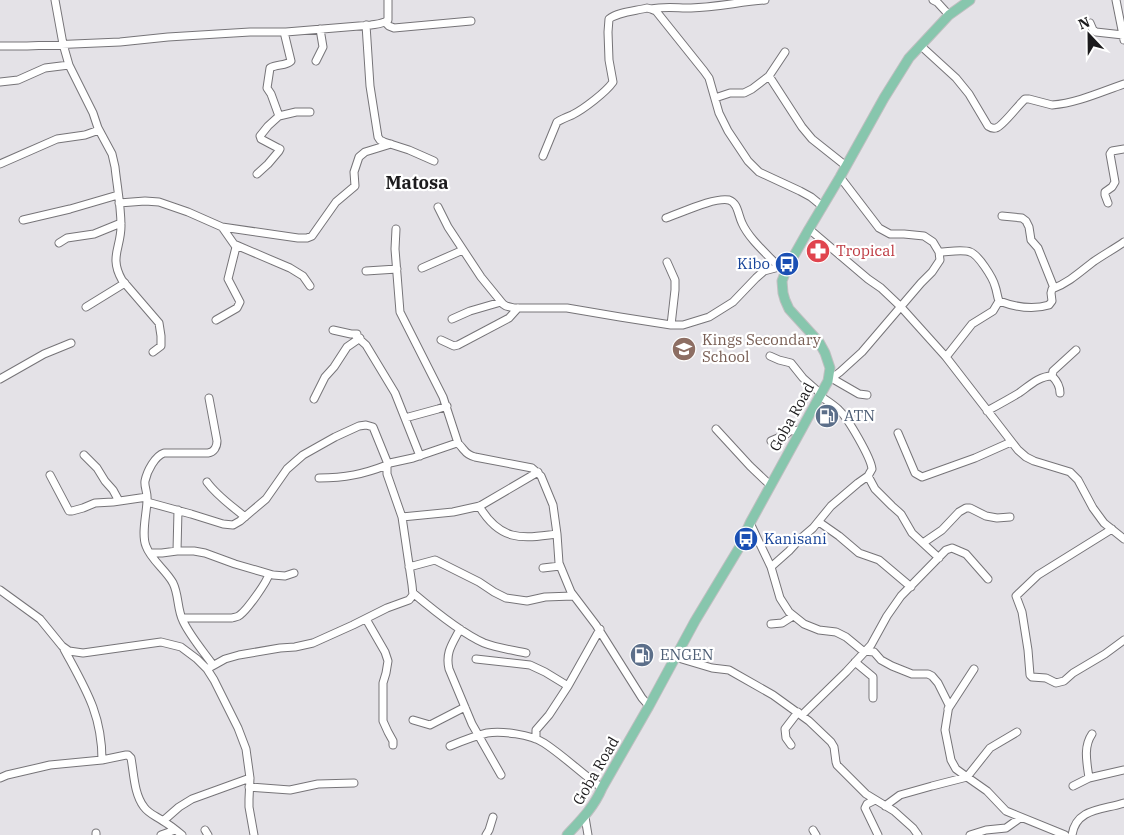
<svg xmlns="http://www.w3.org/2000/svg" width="1124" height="835" viewBox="0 0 1124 835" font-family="'IBM Plex Serif',serif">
  <rect width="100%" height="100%" fill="#e4e2e7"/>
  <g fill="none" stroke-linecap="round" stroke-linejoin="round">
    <!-- minor casing -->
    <g stroke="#767478" stroke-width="9">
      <path id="minor" d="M55,0L63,44L69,65L93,113L98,128L112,154L115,167C117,186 121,206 121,226C121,248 109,257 122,280L159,323L161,336V346L153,352
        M933,0L937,2L949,15
        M1116,0L1124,40
        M651,9C664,6 677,8 691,8C716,7 740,2 765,0
        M385,22L389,26L394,28L471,21
        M1090,23L1093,30L1096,32L1123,35
        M366,25L370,86L378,137L380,140L384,142L409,150L434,161
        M0,46H27L120,42L168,37L250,32H286L371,25C377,24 383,24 388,20V0
        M921,46L956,78L969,94L988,126C991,128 992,129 996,128C1003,126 1018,105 1025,99H1029L1052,105C1077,103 1101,92 1124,84
        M316,61L323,47L320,29
        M769,76L802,127L812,139L846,166
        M0,82L18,80L45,68L69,65
        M715,98L730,93H744L752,89L769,76L785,52
        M279,116L296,112H310
        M543,156L557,122C562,119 567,117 572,115C584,109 606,92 613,82L609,60L608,32L609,19C618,12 635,11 647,8L651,9L656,11L704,71L709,78L719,113L728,131L748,161L759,172L800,191L811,197L822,206
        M0,164L57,139L85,135L99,130
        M257,174L268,164L279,151L280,149L278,148L261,139L260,136L268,126L279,116L271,94L267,88L270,68C277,64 286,66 291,61L284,32
        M119,203L145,201L159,202L188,212L222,227L298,238H307L312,236L336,202L355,186L354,172L359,157L365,152L391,144
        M1108,203L1105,195V192L1112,187L1115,182L1110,154L1112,151L1124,149
        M438,207L448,227L481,277L503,304L506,306L514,308H567L620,317L671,325H683L709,317L733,302L756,278L764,271L779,267L787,268
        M1002,216L1022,218L1026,221L1029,227L1031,240L1038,248L1054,288
        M666,218C681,213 714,197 729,200C738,203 738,215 742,223C749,239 767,254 779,267
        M23,220L70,209L118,195
        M396,229L395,249L400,312L443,397L458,443
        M809,229L868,279L881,288L901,307L946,357L1018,450L1026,457L1034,461L1070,472L1078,480L1093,508L1104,523L1124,539
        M59,243L67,238L94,234L121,223
        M236,245L290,268L303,276L310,286
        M939,252C947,252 963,249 970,252C978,254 993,278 995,286C997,291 997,296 999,301L993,311L972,324L946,357
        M667,262L675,280V290L671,325
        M422,268L463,250
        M366,271L397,269
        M999,301C1015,307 1033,310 1049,305L1052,301L1051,293L1052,289C1068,283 1079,273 1093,262C1103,255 1114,249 1124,242
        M86,307L125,283
        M452,319L470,311L501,302
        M216,320L237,308L240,302L228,279L236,247L222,227
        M333,330L351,334H357L356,336L366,345L395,393L420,456
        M441,340L454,346L458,345L509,318L518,308
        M770,356L779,360L791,363L803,378L821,394
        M1052,376L1053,371L1076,350
        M0,379L44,354L71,343
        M833,379L859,394L867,395
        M828,381L840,372L862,352L921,283L932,272L940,260L939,252L933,242L924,236L904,234H890L879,228L840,177
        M209,398L217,441C217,447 214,452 208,453H164C155,456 147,471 145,481C144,487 148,493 147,500C147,512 141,534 146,546C151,560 166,570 173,583C179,595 177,609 183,621C190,636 203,651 213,665
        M314,399L325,377L334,367L347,347L360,338
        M987,411C998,405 1009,399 1019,393C1029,386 1039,376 1052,376C1057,381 1060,386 1060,393
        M405,418L438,409L447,406
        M716,429L750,466L770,485
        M898,433L915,473L922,477L975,458L1011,442
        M771,441L785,435L790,431L801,430
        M84,455L97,468L105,481L113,490L119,501
        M50,475L69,511H72L83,508L95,503L113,502L147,497
        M868,476L875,489L892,506L901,514L912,533L939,558
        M319,478C345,478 364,474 387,465
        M207,482C217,496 232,506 245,517
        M147,502L191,514L223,524L233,525L240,521L266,499L287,469L303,455L335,437L359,426L366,425L373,427L388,464
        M479,506C500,541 520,539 557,534
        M402,517L453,512L480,506L538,472
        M819,522L839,536L859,553L879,560L911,587
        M750,523L771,567L780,598L789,612L804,624L819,630L836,632L846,637L863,651L874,652L881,660L892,666L912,674H928L932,676L938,683L949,705L945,730L951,760L956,769L967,777L987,791L1006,811L1065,835
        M1112,529L1038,575L1016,596L1022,612L1028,650L1030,675L1032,677L1046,678L1056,683L1064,681L1073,673L1105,654L1124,640
        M923,543L942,530L959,512L966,508H970L986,516L997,518L1010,517
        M177,551L178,510
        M150,553H162L177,551H194L205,553L235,564L273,575L285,576L294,573
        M409,567L435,560L479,582L494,592L506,598L527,601L545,597L573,596
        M771,567L789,551L799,540L813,528L831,506L858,483L868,476L872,469C871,458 848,418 839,410C834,405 826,400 820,396
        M543,568L560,566
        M0,590L40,619L62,646L69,651L83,653L161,642L181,647L197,659L207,669L214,680L238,728L246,749L250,778L249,799V807L254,835
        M413,593C432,609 461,633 484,643C497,648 512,650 526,653
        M182,618H232C236,617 238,617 240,615C247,610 267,582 269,574
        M366,619L385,652L388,661L386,673L383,683V721L388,732L393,741V745
        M771,624L782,623L793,616
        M460,629C453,643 445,652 449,669L472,724L501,775
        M64,649C85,688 102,714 102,760L126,755H128L131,758C134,774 134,794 144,807C149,814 156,816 163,821C170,825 176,830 182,835
        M675,657L712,668L729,670L773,695L809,721L831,742L834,747L836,762L837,765L866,794L894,811L913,828L918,835
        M476,659L530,665L545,672L568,686
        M855,662L873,677V698
        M207,669L225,659L239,655L280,648L295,647L313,643L353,625L387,608L409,600L413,595L412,585L402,517L387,474V465L390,463L413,458L457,443C461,445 461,447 464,450C467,454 471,456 475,457L532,468L541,476L553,505L557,534L559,563L571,592L596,625L642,698L649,706
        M948,709L974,669
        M802,715L846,672L871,645L887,616L901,596L946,550L952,548L966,554L988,579
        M413,720L430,725L465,707
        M536,739V730L549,715L568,686L600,629
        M791,745L786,738L785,729L798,712
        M450,746C462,741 474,736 487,733C502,731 530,734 544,743C564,756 582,774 602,788
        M0,778L7,775L50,765L102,760
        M1089,778C1087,763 1083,747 1092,734
        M1073,786L1089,778L1124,770
        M249,787L290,790L318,784L354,783
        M875,800L867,804L865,808L878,835
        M885,806L900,795L932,786L967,777L990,748L1017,732
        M585,817L588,835
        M163,821L179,807L192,799L250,778
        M205,830L208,835
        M813,830L816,835
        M96,833V835
        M161,835L175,830
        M486,835L489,830L493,817
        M970,835L986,830L1006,828L1020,818
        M1072,835C1076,808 1103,810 1124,803"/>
    </g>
    <!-- major casing -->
    <g stroke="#bfbfc0" stroke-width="11">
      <path id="major" d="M567,835C581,820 594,807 602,788L649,706L695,621L739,548L750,523L828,381L830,368L825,353L819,342L789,309L785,300L783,293L782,281L787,268L809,229L840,177L884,98L909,58L949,15L970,0"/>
    </g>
    <!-- minor -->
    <use href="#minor" stroke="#fff" stroke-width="7"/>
    <!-- major -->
    <use href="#major" stroke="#87c6ad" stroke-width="9"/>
  </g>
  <!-- icons -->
  <defs>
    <g id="pharmacy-disc" transform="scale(1.25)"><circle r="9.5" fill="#e0444e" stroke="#fff"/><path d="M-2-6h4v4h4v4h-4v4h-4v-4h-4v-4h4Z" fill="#fff"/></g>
    <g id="bus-disc" transform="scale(1.25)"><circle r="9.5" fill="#1a4fb4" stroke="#fff"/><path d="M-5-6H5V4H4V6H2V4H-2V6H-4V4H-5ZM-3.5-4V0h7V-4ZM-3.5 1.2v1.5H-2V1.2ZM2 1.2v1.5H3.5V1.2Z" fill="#fff"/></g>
    <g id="school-disc" transform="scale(1.25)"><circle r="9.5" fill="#8d6e63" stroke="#fff"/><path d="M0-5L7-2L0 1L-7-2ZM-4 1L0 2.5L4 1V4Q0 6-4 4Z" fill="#fff"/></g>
    <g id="fuel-disc" transform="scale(1.25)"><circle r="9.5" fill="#5c6f8a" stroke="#fff"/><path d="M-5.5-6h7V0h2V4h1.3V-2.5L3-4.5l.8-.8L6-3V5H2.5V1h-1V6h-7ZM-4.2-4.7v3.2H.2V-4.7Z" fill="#fff"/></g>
  </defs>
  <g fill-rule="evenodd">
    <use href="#pharmacy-disc" x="818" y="251"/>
    <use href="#bus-disc" x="787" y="264"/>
    <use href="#school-disc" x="684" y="349"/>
    <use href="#fuel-disc" x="827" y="416"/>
    <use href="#bus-disc" x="746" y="539"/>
    <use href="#fuel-disc" x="642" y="655"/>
  </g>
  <g text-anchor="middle" stroke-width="4.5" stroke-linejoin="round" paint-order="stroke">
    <!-- health labels -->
    <g font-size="15" fill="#be3a42" stroke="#fff" text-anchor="start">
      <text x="836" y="256">Tropical</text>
    </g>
    <!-- transit labels -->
    <g font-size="15" fill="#164399" stroke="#fff" text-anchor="end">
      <text x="770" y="269">Kibo</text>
      <text x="764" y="544" text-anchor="start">Kanisani</text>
    </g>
    <!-- education labels -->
    <g font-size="15" fill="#785e54" stroke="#fff" text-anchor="start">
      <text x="702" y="345">Kings Secondary<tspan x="702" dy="17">School</tspan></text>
    </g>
    <!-- service labels -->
    <g font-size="15" fill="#4e5e75" stroke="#fff" text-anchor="start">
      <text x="844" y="421">ATN</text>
      <text x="660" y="660">ENGEN</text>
    </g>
    <!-- street labels -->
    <g font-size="15" fill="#1c1b1d" stroke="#fff">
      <text transform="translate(792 417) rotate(-61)" y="5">Goba Road</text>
      <text transform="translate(596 771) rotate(-60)" y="5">Goba Road</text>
    </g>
    <!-- quarter labels -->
    <g font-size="18" font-weight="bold" fill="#1c1b1d" stroke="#fff">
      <text x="417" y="189">Matosa</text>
    </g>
  </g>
  <!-- north arrow -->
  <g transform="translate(1089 35) rotate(338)" stroke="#ffffff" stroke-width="4" paint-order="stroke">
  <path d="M0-4L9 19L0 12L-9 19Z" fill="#1c1b1d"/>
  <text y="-8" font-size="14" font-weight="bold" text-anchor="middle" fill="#1c1b1d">N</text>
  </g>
</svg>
